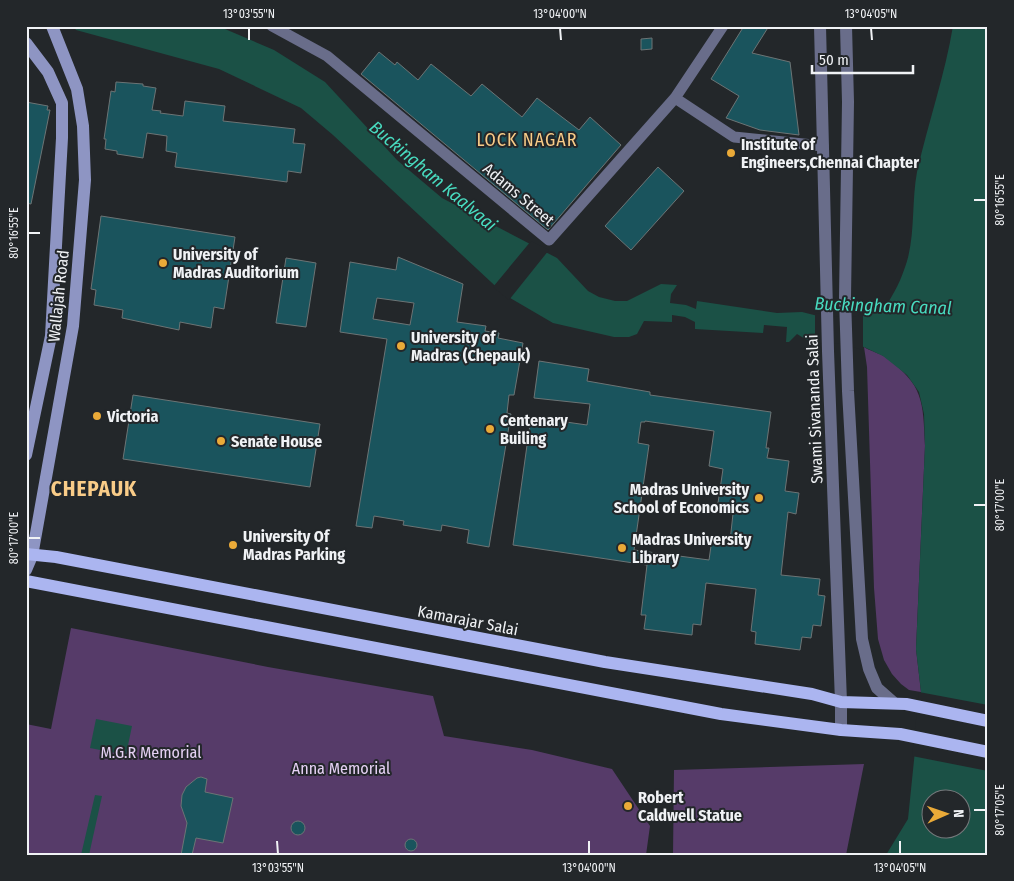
<svg xmlns="http://www.w3.org/2000/svg" width="1014" height="881" viewBox="0 0 1014 881" font-family="'Fira Sans Condensed',sans-serif">
  <rect width="100%" height="100%" fill="#23272a"/>
  <!-- green -->
  <path fill="#563b69" d="M864,347C870,351 879,353 885,357C924,385 923,401 925,446L916,649L921,692L909,690L901,684L892,674L884,660L878,639L874,588L867,367Z
    M71,628L268,667L433,696L444,736L532,750L612,769L650,826L646,855H26V724L51,729Z
    M864,764L846,855H673L674,770Z"/>
  <!-- water -->
  <path fill="#1b5146" fill-rule="evenodd" d="M73,26H215L225,29L274,50L325,82L397,160L442,198L557,258L588,291L599,297L615,301H627L661,284L677,285L671,294L670,303L686,305L696,309L697,301L777,313L802,312L830,319L858,318L867,312L883,311C891,298 899,285 904,270C916,240 911,204 917,172C928,123 945,75 953,26H988V855H886L908,819L921,692L916,649L925,446L924,414L919,392L907,375L883,356L864,347L831,340H807L797,334L789,342H786L787,327L764,325L763,333L695,329V322L685,317L672,315V322L644,321L637,334L629,337H614L553,323L505,295L333,135L301,108L219,69L76,30ZM932,798H962V828H932Z
    M96,719L132,726L126,755L90,748Z
    M95,795L102,796L89,855H81Z"/>
  <!-- pier -->
  <path fill="#23272a" d="M531,241L549,250L509,300L493,287Z
    M863,311V350L839,343L815,344V313L838,317L857,316Z
    M919,692L988,705V771L912,756Z"/>
  <!-- building -->
  <path fill="#1a545d" stroke="#6c7475" fill-rule="evenodd" d="M744,26H769L752,53L790,62L799,135L760,130L726,118L739,96L711,79Z
    M652,38V49L641,50V39Z
    M379,52L395,65L397,62L418,80L431,64L471,96L482,84L522,117L537,98L579,130L590,117L621,145L548,230L361,74Z
    M116,82L143,84V86L156,88L152,110L161,111L160,113L183,116L185,101L225,106L223,121L295,129L293,143L305,144L301,173L288,171L287,182L175,167L177,153L166,151L167,136L147,133L143,158L117,154V151L105,149L106,139H104L111,91L115,92Z
    M26,102L48,106L47,110H50L31,204L26,203Z
    M658,167L684,191L631,250L605,226Z
    M101,216L235,237L224,309L214,307L211,328L180,322L179,330L122,318L123,310L94,305L96,290L91,289Z
    M398,257L463,284L457,322L486,326L485,331L499,333L498,338L523,343L514,395H509L507,413L511,414L489,547L467,543L469,530L442,525L441,531L403,525L404,521L374,516L372,528L356,526L387,339L340,332L350,262L396,270ZM377,298L414,303L410,325L373,319Z
    M286,258L316,263L306,327L276,323Z
    M539,361L589,369L587,381L650,392V395L771,412L766,448H769L767,458L789,461L785,491L799,493L796,514L788,512L781,575L820,579L818,595L825,596L821,626L813,625L811,638L802,637L800,650L755,644L756,632L751,631L756,589L706,583L701,625L693,624L692,635L644,629L646,615H641L647,565L513,545L531,417L587,425L590,404L534,398ZM645,421L714,431L709,466L723,469L718,503L734,505L730,541L712,539L709,560L634,550L649,445L638,443L641,422H645Z
    M133,395L320,424L310,487L123,459Z
    M201,777L207,779L205,792L233,798L223,843L196,838L192,855H181L187,823L181,806L182,795L186,787L197,778Z
    M291 828a7 7 0 1 1 14 0a7 7 0 1 1-14 0Z
    M405 845a6 6 0 1 1 12 0a6 6 0 1 1-12 0Z"/>
  <g fill="none" stroke-linecap="round" stroke-linejoin="round">
    <!-- minor -->
    <path stroke="#696d8a" stroke-width="11" d="M272,26L327,56L549,240L675,98L723,26
      M675,98L734,137L823,146"/>
    <!-- tertiary -->
    <path stroke="#696d8a" stroke-width="12" d="M820,26L828,351L841,702V730
      M846,26L848,102L845,298L848,391L862,639L869,669L877,688L894,703"/>
    <!-- secondary -->
    <path stroke="#8e95c3" stroke-width="12" d="M26,43L48,72L62,103V138L51,336L26,455
      M26,570L32,556L73,326L85,180L83,126L77,89L52,26"/>
    <!-- primary -->
    <path stroke="#abb5f0" stroke-width="12" d="M26,554L56,557L605,662L812,694L841,702L906,704L988,721
      M26,581L721,714L841,730L900,734L988,752"/>
  </g>
  <!-- ticks -->
  <path fill="none" stroke="#f0f2f5" stroke-width="2" d="M249,28V40M560,28L561,40M871,28L872,40M974,200H986M28,233H40M974,505H986M28,538H40M974,810H986M277,841L278,854M589,841V854M900,841V854"/>
  <!-- markers -->
  <g fill="#eaaa38" stroke="#23272a" stroke-width="2">
    <circle cx="731" cy="153" r="5"/>
    <circle cx="163" cy="263" r="5"/>
    <circle cx="401" cy="346" r="5"/>
    <circle cx="97" cy="416" r="5"/>
    <circle cx="490" cy="429" r="5"/>
    <circle cx="221" cy="441" r="5"/>
    <circle cx="759" cy="498" r="5"/>
    <circle cx="233" cy="545" r="5"/>
    <circle cx="622" cy="548" r="5"/>
    <circle cx="628" cy="806" r="5"/>
  </g>
  <g text-anchor="middle" stroke-width="4" stroke-linejoin="round" paint-order="stroke">
    <!-- poi labels -->
    <g font-size="16" font-weight="bold" fill="#f0f2f5" stroke="#23272a" text-anchor="start">
      <text x="741" y="150">Institute of<tspan x="741" dy="18">Engineers,Chennai Chapter</tspan></text>
      <text x="173" y="260">University of<tspan x="173" dy="18">Madras Auditorium</tspan></text>
      <text x="411" y="343">University of<tspan x="411" dy="18">Madras (Chepauk)</tspan></text>
      <text x="107" y="422">Victoria</text>
      <text x="500" y="426">Centenary<tspan x="500" dy="18">Builing</tspan></text>
      <text x="231" y="447">Senate House</text>
      <text x="749" y="495" text-anchor="end">Madras University<tspan x="749" dy="18">School of Economics</tspan></text>
      <text x="243" y="542">University Of<tspan x="243" dy="18">Madras Parking</tspan></text>
      <text x="632" y="545">Madras University<tspan x="632" dy="18">Library</tspan></text>
      <text x="638" y="803">Robert<tspan x="638" dy="18">Caldwell Statue</tspan></text>
    </g>
    <!-- street labels -->
    <g font-size="16" fill="#f0f2f5" stroke="#23272a">
      <text transform="translate(519 194) rotate(40)" y="6">Adams Street</text>
      <text transform="translate(58 296) rotate(-84)" y="6">Wallajah Road</text>
      <text transform="translate(814 409) rotate(-92)" y="6">Swami Sivananda Salai</text>
      <text transform="translate(468 620) rotate(11)" y="6">Kamarajar Salai</text>
    </g>
    <!-- park labels -->
    <g font-size="16" fill="#e5d1f4" stroke="#23272a">
      <text x="151" y="758">M.G.R Memorial</text>
      <text x="341" y="774">Anna Memorial</text>
    </g>
    <!-- neighbourhood labels -->
    <g font-size="18" letter-spacing="1" fill="#f9cc88" stroke="#23272a">
      <text x="527" y="146">LOCK NAGAR</text>
    </g>
    <!-- water labels -->
    <g font-size="18" font-style="italic" fill="#48dcc0" stroke="#23272a">
      <text transform="translate(433 176) rotate(40)" y="6">Buckingham Kaalvaai</text>
      <text transform="translate(883 306) rotate(2)" y="6">Buckingham Canal</text>
    </g>
    <!-- district labels -->
    <g font-size="21" font-weight="bold" letter-spacing="1" fill="#f9cc88" stroke="#23272a">
      <text x="94" y="496">CHEPAUK</text>
    </g>
  </g>
  <!-- border -->
  <rect width="1014" height="881" fill="none" stroke="#23272a" stroke-width="55"/>
  <!-- north arrow -->
  <g transform="translate(946 814) rotate(88)"><circle r="24" fill="#23272a" stroke="#75787b"/>
  <path d="M0-4L9 19L0 12L-9 19Z" fill="#eaaa38"/>
  <text y="-8" font-size="14" font-weight="bold" text-anchor="middle" fill="#f0f2f5">N</text>
  </g>
  <!-- scale -->
  <path d="M812 65v8h101v-8" fill="none" stroke="#f0f2f5" stroke-width="2.5"/>
  <text x="819" y="65" font-size="15" fill="#f0f2f5" stroke="#23272a" stroke-width="4" paint-order="stroke">50 m</text>
  <rect x="28" y="28" width="958" height="826" fill="none" stroke="#f0f2f5" stroke-width="2"/>
  <g font-size="12" text-anchor="middle" fill="#f0f2f5">
    <text x="249" y="18">13°03'55"N</text>
    <text x="560" y="18">13°04'00"N</text>
    <text x="871" y="18">13°04'05"N</text>
    <text transform="translate(1000 200) rotate(-90)" y="4">80°16'55"E</text>
    <text transform="translate(14 233) rotate(-90)" y="4">80°16'55"E</text>
    <text transform="translate(1000 505) rotate(-90)" y="4">80°17'00"E</text>
    <text transform="translate(14 538) rotate(-90)" y="4">80°17'00"E</text>
    <text transform="translate(1000 810) rotate(-90)" y="4">80°17'05"E</text>
    <text x="278" y="872">13°03'55"N</text>
    <text x="589" y="872">13°04'00"N</text>
    <text x="900" y="872">13°04'05"N</text>
  </g>
</svg>
